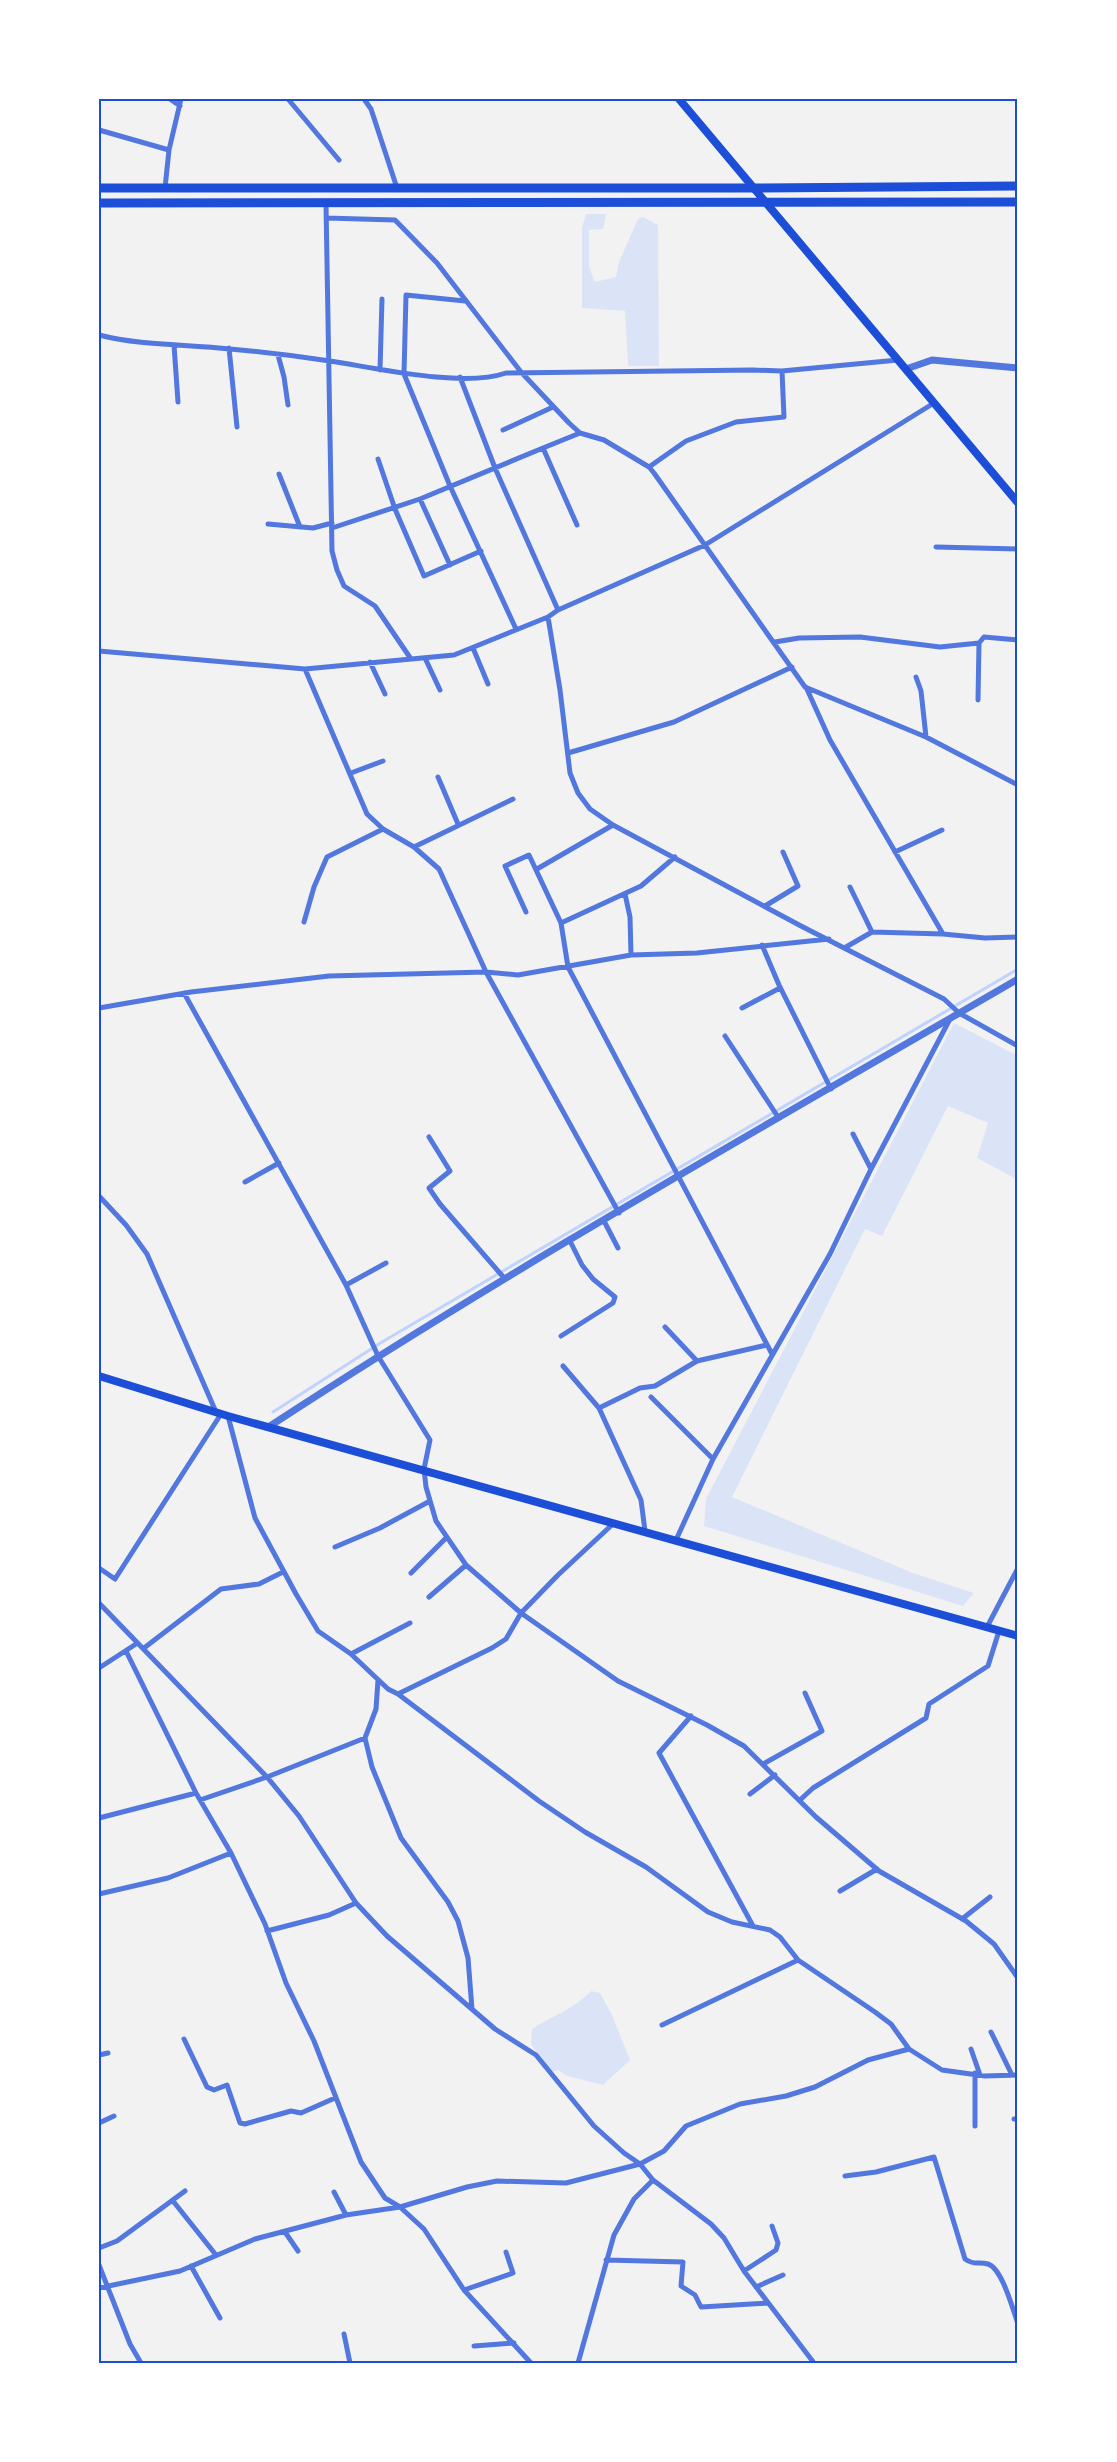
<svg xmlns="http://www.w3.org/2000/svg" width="1117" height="2462" viewBox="0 0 1117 2462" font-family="'DM Sans',sans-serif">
  <rect width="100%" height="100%" fill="#f2f2f2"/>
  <!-- green -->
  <path fill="#dbe4f7" d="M586,214H606L603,229L589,230V267L595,282L616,277L619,262L638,219L643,217L658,225L659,366H628L625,311L582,308V228Z
    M954,1023L1018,1056V1175L1016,1179L977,1158L988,1123L948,1106L882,1236L865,1229L732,1497L913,1573L974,1593L963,1606L704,1526L706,1499Z
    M591,1991L600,1993L612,2015L630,2060L603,2085L567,2076L558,2070L550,2072L531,2044L532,2029C552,2016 574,2009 591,1991Z"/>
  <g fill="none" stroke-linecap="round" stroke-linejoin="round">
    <!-- stream -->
    <path stroke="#bfd3fe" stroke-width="3" d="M273,1412L382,1342L1018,969"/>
    <!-- minor -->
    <path stroke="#5277de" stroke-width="5" d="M170,99L180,106
      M288,99L339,160
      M364,99L371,109L397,188
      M99,130L169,150
      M165,188L169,150L181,99
      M326,204L332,551L337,570L344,586L375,606L411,659
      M326,218L395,220L437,263L521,372L569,423L580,433L604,440L649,467L654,473L805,687L926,737L1018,785
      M465,301L406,295L404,374L450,486L516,629
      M99,335C142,346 187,344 230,349C264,352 297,356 330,361C376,368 463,388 506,373L753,370L782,371L898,360
      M174,345L178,402
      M229,348L237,427
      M278,355L284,377L288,405
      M380,370L382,299
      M460,377L495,468L558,610
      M503,430L553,407
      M378,459L395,509L424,576L481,551
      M649,467L686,441L736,422L784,417L782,371
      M279,474L300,527
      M420,499L450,565
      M268,524L313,528L332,523
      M577,525L543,448L580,433
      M332,528L420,499L543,448
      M936,547L1018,549
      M548,617L560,690L570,773L578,793L590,809L613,825L801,926L944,999L959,1013L1018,1046
      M775,642L799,638L860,637L940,647L979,643L984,637L1018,640
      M473,648L488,684
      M99,651L305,669L454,655L548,617L558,610L705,545L934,403
      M425,658L440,690
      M370,662L385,694
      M305,669L367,814L383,829L414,847L439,869L486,972L619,1213
      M916,677L921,691L926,737
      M806,687L830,740L943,934
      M978,700L979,643
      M568,753L674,722L792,667
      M351,773L383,761
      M438,777L458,824
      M414,847L513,799
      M895,852L942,830
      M675,857L641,886L561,923L568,967L772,1354
      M537,869L613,825
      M850,887L872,932
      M625,894L630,917L631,955
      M765,906L798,886L783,852
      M526,912L505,866L529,855L561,923
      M304,922L314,887L327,857L383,829
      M762,945L779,985L831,1089
      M846,947L872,932L943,934L985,938L1018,937
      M184,993L346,1285L378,1356L430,1440L424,1469L426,1487L436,1521L466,1565L521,1613L618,1681L707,1725L744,1746L816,1817L879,1871L966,1921L994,1944L1018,1978
      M99,1008L191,992L329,976L486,972L518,975L631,955L697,953L829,939
      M742,1008L780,988
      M725,1036L778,1117
      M853,1134L871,1169
      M429,1137L450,1171L429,1188L440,1204L505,1279
      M245,1182L279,1163
      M99,1196L126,1225L147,1254L216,1412
      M604,1221L618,1248
      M346,1285L386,1263
      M665,1327L697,1361
      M561,1336L613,1303L615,1297L593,1279L582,1265L570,1241
      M563,1366L599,1408L641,1500L645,1531
      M651,1397L713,1459
      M599,1408L640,1388L655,1386L697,1361L767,1345
      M228,1416L255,1518L296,1594L318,1631L351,1654L388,1689L398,1694L539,1801L585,1832L646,1867L708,1912L732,1922L770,1930L780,1937L798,1960L875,2012L891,2024L909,2049L942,2070L985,2076L1018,2075
      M676,1540L713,1459L830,1254L871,1169L950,1019
      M335,1547L380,1528L430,1501
      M99,1568L115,1579L221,1414
      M411,1573L447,1537
      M429,1597L466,1565
      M99,1603L267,1777L299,1816L356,1903L387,1936L495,2029L536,2055L594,2126L624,2153L640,2164L653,2180L711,2224L724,2238L744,2271L814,2363
      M987,1627L1018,1568
      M144,1648L221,1589L259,1584L283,1572
      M126,1651L196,1793L231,1853L265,1924L286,1983L314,2041L361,2162L385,2198L400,2207L424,2229L464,2290L531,2363
      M351,1654L410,1623
      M99,1668L136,1644
      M378,1680L376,1709L365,1738L372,1767L401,1838L448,1902L458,1921L468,1958L472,2009
      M398,1694L492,1648L506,1639L521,1613L558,1575L614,1523
      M691,1716L659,1753L753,1926
      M763,1764L822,1731L805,1693
      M750,1794L775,1775
      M200,1800L267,1777L365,1738
      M800,1800L813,1788L926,1718L929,1704L988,1666L999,1631
      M99,1818L196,1793
      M840,1891L877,1869
      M99,1894L168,1878L231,1853
      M962,1919L990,1897
      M267,1931L329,1915L356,1903
      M662,2025L798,1960
      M991,2032L1012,2075
      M184,2039L207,2087L214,2090L227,2085L240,2123L245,2124L291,2111L301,2113L335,2098
      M971,2049L980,2075
      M99,2055L108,2053
      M1014,2119H1018
      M99,2123L114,2116
      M975,2126V2073
      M845,2176L876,2172L934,2157L965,2259C975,2266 978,2261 988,2264C1002,2268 1013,2310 1018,2324
      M334,2192L346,2215
      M173,2201L216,2255
      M285,2232L298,2251
      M99,2248L117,2241L185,2191
      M606,2260L683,2262L681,2286L695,2295L701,2307L768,2303
      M99,2265L130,2344L141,2363
      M191,2266L220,2318
      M744,2271L776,2250L778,2243L772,2226
      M756,2287L783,2275
      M99,2288L180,2271L255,2239L346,2215L400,2207L467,2187L497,2181L566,2183L640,2164L664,2151L686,2126L740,2104L786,2096L815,2087L868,2060L909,2049
      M464,2290L513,2273L506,2252
      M344,2334L350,2363
      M474,2346L514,2343
      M578,2363L614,2235L634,2199L653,2180"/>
    <!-- tertiary -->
    <path stroke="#5277de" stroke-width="7" d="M906,369L932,360L1018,368
      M270,1426C513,1267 767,1125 1018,979"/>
    <!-- secondary -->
    <path stroke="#1d4ed8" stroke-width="8" d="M679,99L1018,503
      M99,1376L228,1416L1018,1636"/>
    <!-- trunk -->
    <path stroke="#1d4ed8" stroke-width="9" d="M99,188H755L1018,186
      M99,203L1018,202"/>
  </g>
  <!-- border -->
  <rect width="1117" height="2462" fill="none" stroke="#ffffff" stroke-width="201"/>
  <rect x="100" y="100" width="916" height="2262" fill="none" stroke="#1d4ed8" stroke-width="2"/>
</svg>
